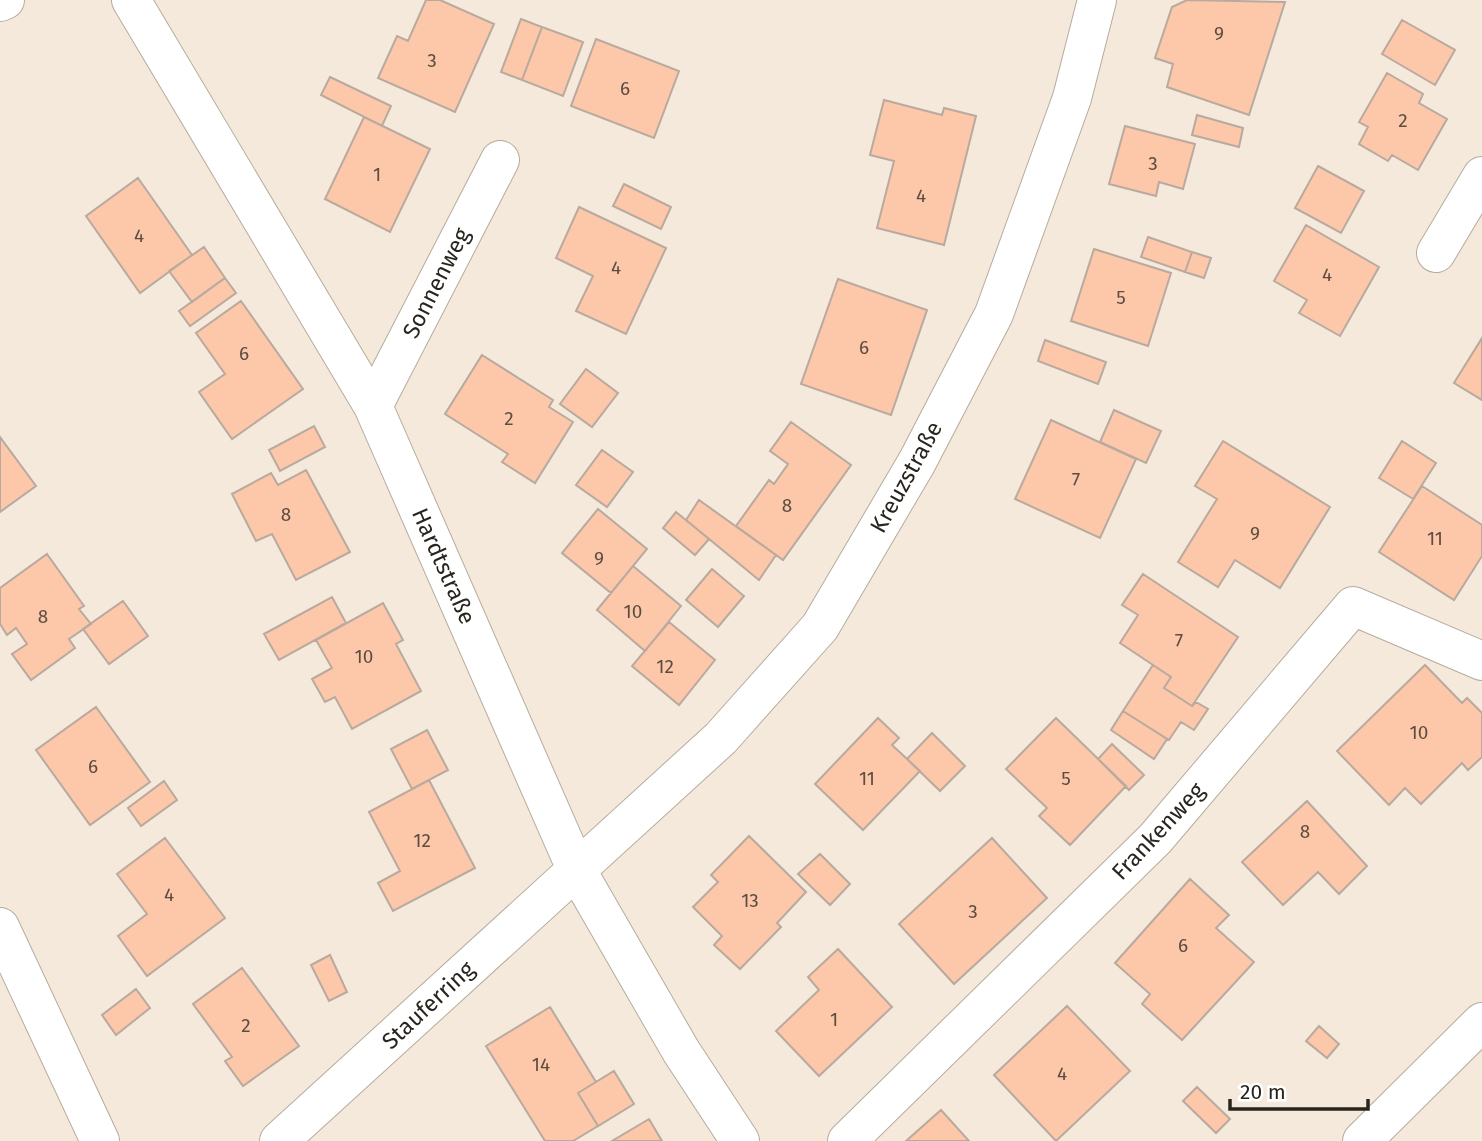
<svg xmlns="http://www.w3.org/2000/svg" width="1482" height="1141" viewBox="0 0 1482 1141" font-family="'Fira Sans',sans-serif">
  <rect width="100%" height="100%" fill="#f4e9da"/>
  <!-- building -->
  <path fill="#fcc8a9" stroke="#b9a99f" stroke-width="2" d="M426,0H440L494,24L455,112L378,78L397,36L408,41Z
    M1187,0L1285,2L1249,115L1167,87L1173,64L1155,58L1172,7Z
    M521,19L542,27L522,80L501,72Z
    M1402,20L1455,50L1435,85L1382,54Z
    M542,27L583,42L563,96L522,80Z
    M596,39L679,71L654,138L571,106Z
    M1387,73L1423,94L1419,103L1447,119L1418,170L1392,155L1388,161L1359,144L1368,127L1359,122Z
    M330,77L391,106L382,126L321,95Z
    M884,100L942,115L944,108L976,116L944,245L877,228L894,161L870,155Z
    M1197,115L1243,128L1239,147L1192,135Z
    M364,117L430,149L390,232L325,199Z
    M1125,126L1195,144L1183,189L1159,182L1156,196L1109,184Z
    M1318,166L1364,191L1341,233L1295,208Z
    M138,178L192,255L140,293L86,216Z
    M624,184L671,207L661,229L613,206Z
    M579,207L666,248L626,334L576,311L593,276L556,258Z
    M1306,225L1379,267L1340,336L1299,313L1307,300L1274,281Z
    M1148,237L1192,252L1185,272L1141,257Z
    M204,247L225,278L192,302L169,271Z
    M1094,249L1171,273L1148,346L1071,321Z
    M1192,252L1211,258L1204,278L1185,272Z
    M225,278L236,293L190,326L179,311Z
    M838,279L927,310L891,415L801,384Z
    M241,301L303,389L232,439L199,392L225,374L196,333Z
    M1482,338V400L1454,383Z
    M1045,340L1106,362L1098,384L1038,361Z
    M482,355L553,400L549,407L573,422L535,483L502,462L508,454L445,414Z
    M586,369L618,393L592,427L560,404Z
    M1114,410L1161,431L1146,463L1100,442Z
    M1051,420L1136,459L1100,538L1015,499Z
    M791,422L851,465L783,560L736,526L769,480L774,484L788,464L770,451Z
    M314,426L325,447L280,471L269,450Z
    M0,437L36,486L0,512Z
    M1223,441L1330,507L1280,588L1235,560L1218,587L1178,562L1217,499L1195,486Z
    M1402,441L1436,463L1413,499L1379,478Z
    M602,450L633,472L607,507L576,485Z
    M306,470L350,552L296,580L272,534L256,541L232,494L271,473L278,485Z
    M1422,486L1482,525V556L1454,600L1379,552Z
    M699,500L776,555L759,580L686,520Z
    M598,509L647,549L611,593L562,553Z
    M676,512L709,539L695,555L663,528Z
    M47,554L84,606L79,609L91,624L69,639L75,648L31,680L12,654L27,644L16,628L7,635L0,624V588Z
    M633,566L681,606L645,651L597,610Z
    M712,569L744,596L718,627L686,600Z
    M1143,574L1238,637L1192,706L1164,688L1171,677L1120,643L1138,615L1122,605Z
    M332,597L346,623L279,660L264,634Z
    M123,601L148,636L109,664L83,629Z
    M383,603L403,640L396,644L421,691L352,729L335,697L325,702L312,679L332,668L316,640Z
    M669,622L715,660L679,705L632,666Z
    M1153,665L1171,677L1164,688L1192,706L1196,702L1208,709L1194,730L1181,722L1169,740L1123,711Z
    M1425,665L1462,703L1467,698L1482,713V757L1468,770L1462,763L1421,804L1405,788L1389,805L1337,751Z
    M96,707L150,782L90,825L36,750Z
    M1123,711L1167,739L1154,759L1111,730Z
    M878,718L899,738L892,745L920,771L863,830L815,784Z
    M1056,718L1126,786L1070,845L1039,816L1047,808L1006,769Z
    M427,730L448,770L412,789L391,749Z
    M932,733L965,766L940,791L907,759Z
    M1112,744L1144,775L1129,790L1098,759Z
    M429,780L475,868L393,911L378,883L400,871L369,812Z
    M164,781L177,800L141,826L128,808Z
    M1307,801L1367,866L1339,894L1318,872L1283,905L1242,862Z
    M749,836L806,892L777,923L781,927L740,969L714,945L722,936L693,907L718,882L711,875Z
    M165,838L225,918L147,976L118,936L147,914L117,874Z
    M992,838L1047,898L954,984L899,924Z
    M820,854L850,884L830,905L798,874Z
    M1190,879L1229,915L1216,928L1254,962L1182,1040L1142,1004L1150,994L1115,963Z
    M838,949L892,1007L819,1076L776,1031L819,990L808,977Z
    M330,955L347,992L329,1001L311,965Z
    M242,968L299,1046L243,1086L225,1061L232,1057L193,1004Z
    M136,989L150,1008L116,1035L102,1015Z
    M1067,1006L1130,1071L1056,1141L994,1075Z
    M550,1007L596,1082L578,1093L598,1126L573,1141H545L486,1046Z
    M1319,1026L1339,1044L1327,1058L1306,1041Z
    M614,1071L634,1104L598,1126L578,1093Z
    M1197,1087L1230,1119L1216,1133L1183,1101Z
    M941,1110L969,1141H906Z
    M649,1119L662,1141H612Z"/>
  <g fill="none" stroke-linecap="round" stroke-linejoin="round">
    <!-- minor casing -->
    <g stroke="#b6ac9d" stroke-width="40">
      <path id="minor" d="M131,0L373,406L576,869L681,1051L740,1141
        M0,2L5,0
        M1436,253L1482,176
        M373,406L500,160
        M0,927L100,1141
        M279,1141L721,738L820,627L917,462L994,314L1072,98L1097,0
        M847,1141L1155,839L1353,606L1482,661
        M1362,1141L1482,1022"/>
    </g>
    <!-- minor -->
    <use href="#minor" stroke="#fff" stroke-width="38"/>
  </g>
  <g text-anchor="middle" stroke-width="5" stroke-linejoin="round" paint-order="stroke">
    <!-- number labels -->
    <g font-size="19" fill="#5d4d41">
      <text x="1219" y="40">9</text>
      <text x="432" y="67">3</text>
      <text x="625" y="95">6</text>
      <text x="1403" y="127">2</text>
      <text x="1153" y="170">3</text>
      <text x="377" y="181">1</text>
      <text x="921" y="202">4</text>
      <text x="139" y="242">4</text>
      <text x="616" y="274">4</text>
      <text x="1327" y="281">4</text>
      <text x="1121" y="304">5</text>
      <text x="864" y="354">6</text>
      <text x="244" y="360">6</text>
      <text x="509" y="425">2</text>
      <text x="1076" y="486">7</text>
      <text x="787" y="512">8</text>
      <text x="286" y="521">8</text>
      <text x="1255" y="540">9</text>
      <text x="1435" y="545">11</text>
      <text x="599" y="565">9</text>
      <text x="633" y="618">10</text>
      <text x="43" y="623">8</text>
      <text x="1179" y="647">7</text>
      <text x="364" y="663">10</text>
      <text x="665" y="673">12</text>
      <text x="1419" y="739">10</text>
      <text x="93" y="773">6</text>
      <text x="867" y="785">11</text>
      <text x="1066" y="785">5</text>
      <text x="1305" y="838">8</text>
      <text x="422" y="847">12</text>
      <text x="169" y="901">4</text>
      <text x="750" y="907">13</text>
      <text x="973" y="918">3</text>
      <text x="1183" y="952">6</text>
      <text x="834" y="1026">1</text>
      <text x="246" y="1032">2</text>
      <text x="541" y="1071">14</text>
      <text x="1062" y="1080">4</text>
    </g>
    <!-- street labels -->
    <g font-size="23" fill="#28241e" stroke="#fff">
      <text transform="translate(436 283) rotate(-63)" y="8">Sonnenweg</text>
      <text transform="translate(906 477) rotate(-61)" y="8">Kreuzstraße</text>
      <text transform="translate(444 566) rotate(66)" y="8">Hardtstraße</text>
      <text transform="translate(1158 831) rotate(-47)" y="8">Frankenweg</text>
      <text transform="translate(428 1005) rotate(-43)" y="8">Stauferring</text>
    </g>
  </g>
  <!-- scale -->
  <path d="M1230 1099v10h138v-10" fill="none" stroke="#28241e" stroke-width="3.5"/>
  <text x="1240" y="1099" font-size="21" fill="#28241e" stroke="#ffffff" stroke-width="5" paint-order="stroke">20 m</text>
</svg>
